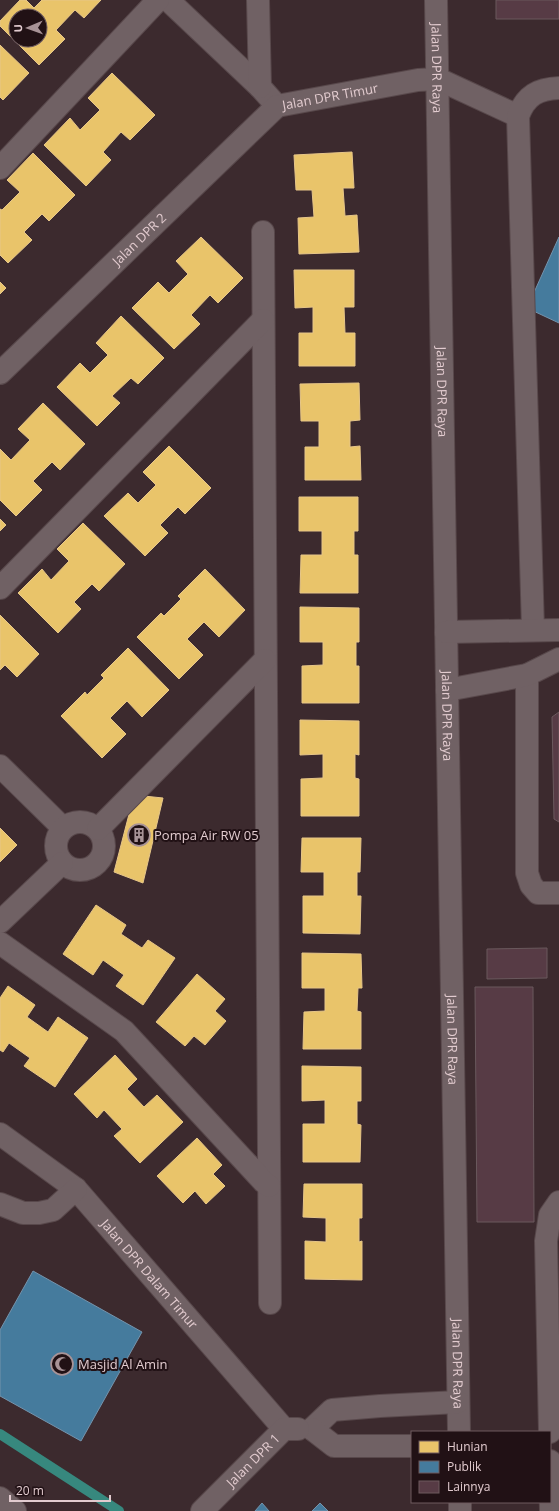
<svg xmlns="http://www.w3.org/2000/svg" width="559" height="1511" viewBox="0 0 559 1511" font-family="'Open Sans',sans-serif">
  <rect width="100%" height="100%" fill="#3c2a2e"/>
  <!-- homes -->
  <path fill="#e9c46a" stroke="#e7c688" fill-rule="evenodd" d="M20,0H26L34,8L42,0H101L84,18L75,10L56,30L65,39L39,65L0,26V21ZM16,16H40V40H16Z
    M0,45L29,73L3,100L0,97Z
    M112,73L155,115L130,140L121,132L103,152L111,160L86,186L44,145L70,118L80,130L100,110L88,98Z
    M352,152L354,188H343L345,216L357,215L359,252L299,254L298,218L314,217L312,190H296L294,155Z
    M33,153L75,195L49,221L42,214L24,232L32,240L8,263L0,255V209L2,210L20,192L7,180Z
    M201,237L243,278L218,303L210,295L191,315L200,324L174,349L132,308L158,282L169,293L188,274L176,261Z
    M294,270H354V307H344L345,333H355V366H299V333H313V307L295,308Z
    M0,282L6,288L0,294Z
    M121,316L164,358L138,384L131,378L112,396L120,403L97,426L57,387L80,363L90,373L108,355L96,343Z
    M359,383L360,420L350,421V447L360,446L361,480H305V447H319V421H301L300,384Z
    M43,403L85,444L60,470L52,462L33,481L42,490L16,516L0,500V449L11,460L30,440L18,429Z
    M169,446L211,488L185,514L178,507L160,525L168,533L145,556L104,516L128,493L138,503L156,485L143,472Z
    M299,497H358V531H354V555H358V593H300L301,555H322V531H299Z
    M0,519L6,525L0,531Z
    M83,523L125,564L99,591L92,584L74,602L81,609L58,633L18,593L42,569L51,580L69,561L57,549Z
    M205,569L245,610L219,637L204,622L187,639L203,655L179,679L137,637L161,613L164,616L181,599L178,596Z
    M300,607L359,608V642H356V666H359V703H302V666L323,665V642H300Z
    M0,615L39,654L17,677L5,665L0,670Z
    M128,648L169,690L142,717L127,701L110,718L126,734L102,758L61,716L85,692L87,695L104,678L101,675Z
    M300,720L359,721V755L355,754V778L359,779V816H301V779L323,778V754L300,755Z
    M134,795L163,798L143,883L114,872Z
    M0,828L17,845L0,862Z
    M302,838H361L360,872H357V896H361L360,934L303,933V896H324V872H301Z
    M96,905L126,925L121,934L142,948L148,940L175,958L143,1005L116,986L124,975L103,960L93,975L63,954Z
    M302,953L361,954L362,988H358L357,1011L361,1012V1049H303L304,1012L325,1011V988H302Z
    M197,974L225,999L215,1011L226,1021L205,1045L194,1036L185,1046L156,1022Z
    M8,986L35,1005L27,1017L48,1032L58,1017L88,1038L55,1087L24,1066L30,1058L9,1043L3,1052L0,1050V998Z
    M115,1055L137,1079L127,1089L144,1107L157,1095L183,1122L140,1163L114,1136L122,1129L104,1110L97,1118L74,1094Z
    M302,1066L361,1067V1101H357V1124L361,1125L360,1162H303V1124H325V1100L302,1101Z
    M197,1138L222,1165L213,1174L225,1186L206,1204L195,1191L183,1203L157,1176Z
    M304,1184H362V1218H359V1242L362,1241V1280L305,1279V1241L326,1242V1218L303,1217Z"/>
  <!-- public -->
  <path fill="#457b9d" stroke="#7493ac" d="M559,237V323L527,308Z
    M33,1271L142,1332L81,1441L0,1396V1330Z
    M262,1503L269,1511H255Z
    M320,1503L328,1511H312Z"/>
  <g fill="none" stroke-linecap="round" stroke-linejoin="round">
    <!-- stream -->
    <path stroke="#37887e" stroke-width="10" d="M0,1434L119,1511"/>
  </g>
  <!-- building -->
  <path fill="#573b45" stroke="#6a595d" d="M496,0H559V19H496Z
    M559,712V822L554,819L552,717Z
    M547,948V978L487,979V949Z
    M475,987H533L534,1222H477Z"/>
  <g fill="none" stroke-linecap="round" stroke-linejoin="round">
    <!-- minor casing -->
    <g stroke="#58484b" stroke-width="24">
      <g id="minor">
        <path d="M168,0L260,87L277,106"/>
        <path d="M258,0L260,87"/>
        <path id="s1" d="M436,0L459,1432"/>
        <path id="s2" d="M277,106L418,80L438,79L518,116"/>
        <path d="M0,168L158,0"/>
        <path d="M263,232L270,1303"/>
        <path id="s3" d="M0,373L277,106"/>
        <path d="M0,588L263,320"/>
        <path d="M533,629L518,116C526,95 538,89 559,88"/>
        <path d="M446,632L559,630"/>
        <path d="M527,675V873L531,885L538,893H559"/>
        <path d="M447,690L527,675L559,659"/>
        <path d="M0,766L63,828"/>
        <circle cx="80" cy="846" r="24"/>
        <path d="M98,829L265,660"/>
        <path d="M0,922L62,863"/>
        <path d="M0,943L124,1031L264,1182L269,1186"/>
        <path id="s4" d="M0,1134L76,1189L284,1429"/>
        <path d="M0,1204L23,1213H39L53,1210L76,1189"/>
        <path d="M312,1429L332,1410L380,1406L458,1402"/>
        <path d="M312,1429L334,1446H412"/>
        <path d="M550,1432L546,1241L550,1215L559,1202"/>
        <path d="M550,1461L551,1511"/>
        <path d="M0,1498L15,1511"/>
        <path d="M460,1502V1511"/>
        <path id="s5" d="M202,1511L284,1429H298"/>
      </g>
    </g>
    <!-- minor -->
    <use href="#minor" stroke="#706164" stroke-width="22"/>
  </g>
  <!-- icons -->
  <defs>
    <g id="building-ring" transform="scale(1.15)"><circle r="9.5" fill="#211115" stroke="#a89397" stroke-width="1.5"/><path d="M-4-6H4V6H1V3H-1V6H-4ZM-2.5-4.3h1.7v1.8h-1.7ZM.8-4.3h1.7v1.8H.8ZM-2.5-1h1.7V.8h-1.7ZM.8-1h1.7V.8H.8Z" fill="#a89397"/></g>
    <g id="mosque-ring" transform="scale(1.15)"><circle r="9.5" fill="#211115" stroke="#a89397" stroke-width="1.5"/><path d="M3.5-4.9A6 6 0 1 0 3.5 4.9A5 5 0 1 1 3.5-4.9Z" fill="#a89397"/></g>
  </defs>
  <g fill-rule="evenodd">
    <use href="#building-ring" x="139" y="835"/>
    <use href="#mosque-ring" x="62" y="1364"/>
  </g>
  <g text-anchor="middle" stroke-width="4" stroke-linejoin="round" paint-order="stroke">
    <!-- street labels -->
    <g font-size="13" fill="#e2cbcf" stroke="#211115">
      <text dy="5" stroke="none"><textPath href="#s1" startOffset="68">Jalan DPR Raya</textPath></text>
      <text dy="5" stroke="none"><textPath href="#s2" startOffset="54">Jalan DPR Timur</textPath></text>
      <text dy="5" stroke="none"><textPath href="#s3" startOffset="193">Jalan DPR 2</textPath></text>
      <text dy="5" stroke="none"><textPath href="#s1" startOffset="392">Jalan DPR Raya</textPath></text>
      <text dy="5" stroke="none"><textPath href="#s1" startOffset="716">Jalan DPR Raya</textPath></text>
      <text dy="5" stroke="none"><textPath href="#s1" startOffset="1040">Jalan DPR Raya</textPath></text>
      <text dy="5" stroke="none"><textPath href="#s4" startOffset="206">Jalan DPR Dalam Timur</textPath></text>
      <text dy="5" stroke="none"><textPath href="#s1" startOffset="1364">Jalan DPR Raya</textPath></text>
      <text dy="5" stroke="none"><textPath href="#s5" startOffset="72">Jalan DPR 1</textPath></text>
    </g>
    <!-- poi labels -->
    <g font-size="13" fill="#e2cbcf" stroke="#211115" text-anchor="start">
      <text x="154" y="840">Pompa Air RW 05</text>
      <text x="78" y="1369">Masjid Al Amin</text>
    </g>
  </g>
  <!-- legend -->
  <rect x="411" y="1431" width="140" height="72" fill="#211115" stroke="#6e5b5f"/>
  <rect x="419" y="1441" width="20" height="12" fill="#e9c46a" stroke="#6e5b5f"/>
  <text x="447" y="1451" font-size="12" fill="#e2cbcf">Hunian</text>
  <rect x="419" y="1461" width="20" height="12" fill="#457b9d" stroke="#6e5b5f"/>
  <text x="447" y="1471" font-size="12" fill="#e2cbcf">Publik</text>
  <rect x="419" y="1481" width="20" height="12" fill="#573b45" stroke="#6e5b5f"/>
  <text x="447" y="1491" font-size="12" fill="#e2cbcf">Lainnya</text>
  <!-- north arrow -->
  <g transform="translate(28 28) rotate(268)"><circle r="19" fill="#211115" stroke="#6e5b5f"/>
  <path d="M0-3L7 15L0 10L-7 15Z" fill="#a89397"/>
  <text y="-6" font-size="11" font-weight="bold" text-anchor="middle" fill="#e2cbcf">U</text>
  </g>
  <!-- scale -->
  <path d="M10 1495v6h100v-6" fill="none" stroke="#e2cbcf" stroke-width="2"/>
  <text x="16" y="1495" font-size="12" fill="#e2cbcf" stroke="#211115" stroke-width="3" paint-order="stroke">20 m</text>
</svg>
